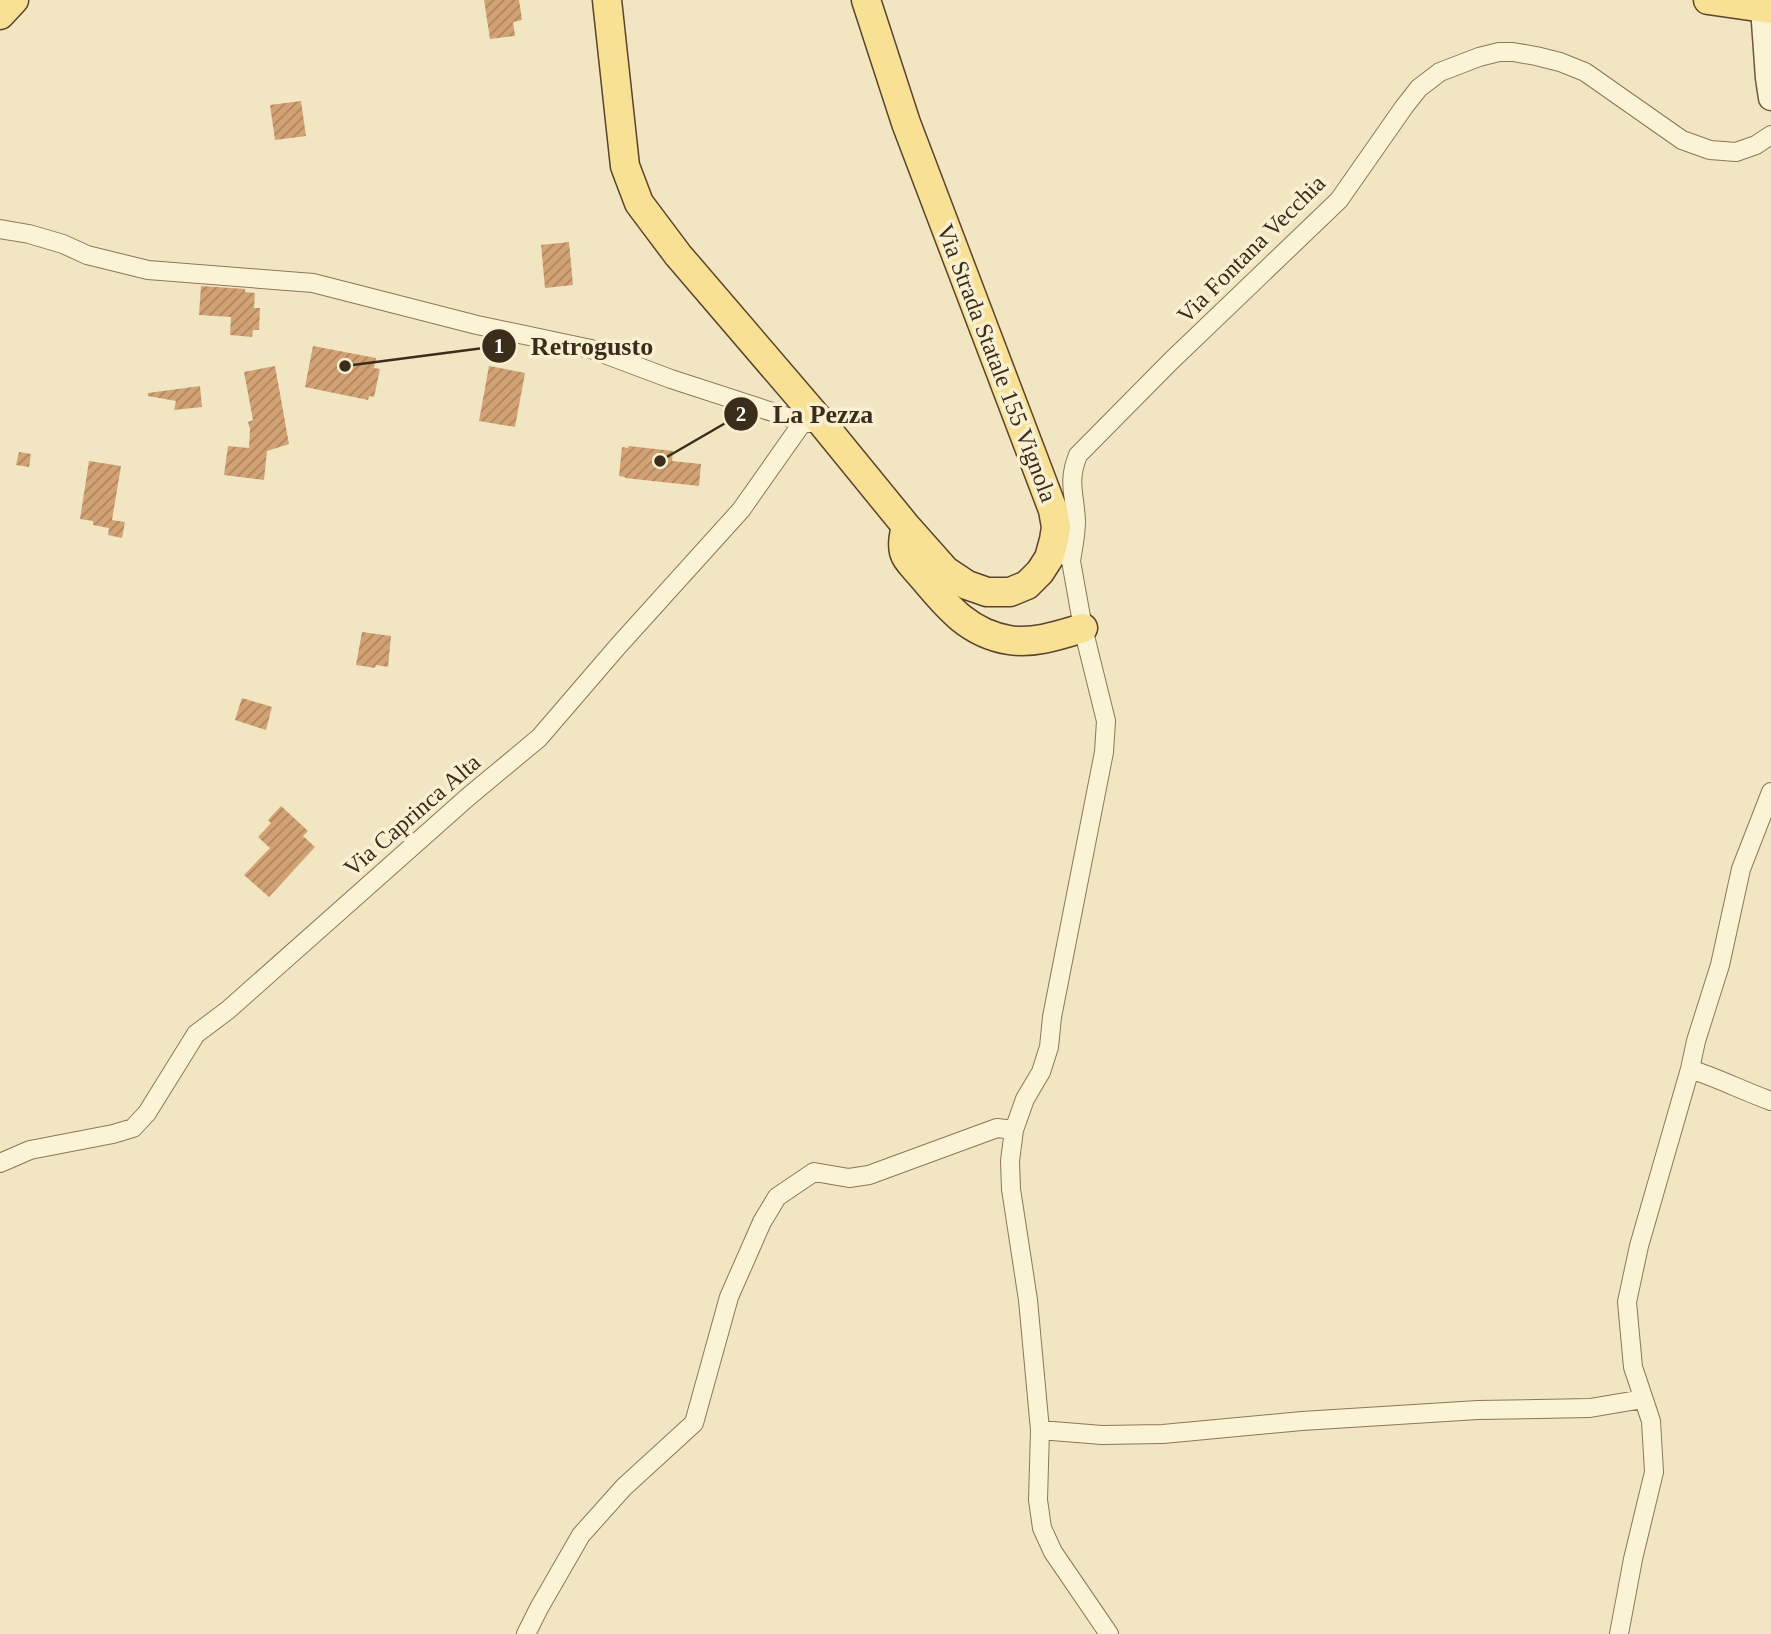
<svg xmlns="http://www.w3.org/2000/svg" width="1771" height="1634" viewBox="0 0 1771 1634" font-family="Georgia,serif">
  <defs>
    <pattern id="building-hatch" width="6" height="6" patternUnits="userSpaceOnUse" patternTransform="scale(1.75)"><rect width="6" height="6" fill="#d2a274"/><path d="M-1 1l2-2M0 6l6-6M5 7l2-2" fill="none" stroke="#ac845e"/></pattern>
  </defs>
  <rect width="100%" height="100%" fill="#f1e6c1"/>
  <!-- building -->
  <path fill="url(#building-hatch)" d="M484,0H519L522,20L513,22L515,36L490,39Z
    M301,101L306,136L275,140L270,105Z
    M569,242L573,285L545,288L541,245Z
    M201,286L245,289V292L255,293L254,308H260L259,330H253L252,337L230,335L231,317L199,315Z
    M313,346L376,358L374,368L380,369L374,397L369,396L368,400L305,387Z
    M275,366L289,444L267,451L264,480L224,475L228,446L249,448L250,429L248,422L253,420L244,372Z
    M489,366L525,373L515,427L479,421Z
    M200,386L202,407L174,410L176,401L148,396V393Z
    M629,446L673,451L672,461L701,464L699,486L625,478V477L619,476L622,447L628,448Z
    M19,452L31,454L29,467L16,465Z
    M89,461L121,466L112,520L125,522L122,538L108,535L109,528L93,525V521L80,519Z
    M362,632L391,636L388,667L376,665L375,668L356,665Z
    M242,698L272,707L266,730L235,720Z
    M281,806L308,831L303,836L315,847L269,897L244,875L270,848L258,837L271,823L268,820Z"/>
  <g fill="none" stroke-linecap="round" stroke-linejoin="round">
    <!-- street casing -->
    <g stroke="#8c7757" stroke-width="20">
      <path id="street" d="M0,229L29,234L63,244L87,255L148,270L313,283L477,325L591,349L671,379L803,422L813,423
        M1054,540L1071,561L1083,628L1106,721L1104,752L1052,1017L1049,1047L1041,1072L1025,1099L1014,1130L1010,1161L1011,1189L1028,1300L1040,1430L1038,1500L1042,1528L1053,1552L1109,1634
        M1071,561C1073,548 1076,535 1076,521C1075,495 1067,482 1078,455L1171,361L1339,200L1404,107L1419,88L1440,72L1479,57L1499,52H1513L1536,56L1560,62L1585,72L1682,140L1710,150L1736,152L1756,145L1771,135
        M1690,1069C1718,1078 1743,1091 1771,1101
        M0,1163L30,1150L113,1134L133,1128L147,1113L196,1034L228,1010L468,797L539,738L619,645L741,510L803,422
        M1040,1430L1102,1435L1163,1434L1302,1421L1478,1410L1590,1408L1643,1399
        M526,1634L539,1608L581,1535L624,1487L694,1423L729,1297L762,1222L777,1197L814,1172L849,1178L869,1175L997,1128L1014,1130
        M1619,1634L1633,1559L1654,1472L1651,1421L1633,1367L1627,1302L1639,1246L1690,1069L1696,1041L1720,965L1741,869L1771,792"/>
    </g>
    <!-- secondary casing -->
    <g stroke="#6e583a" stroke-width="27">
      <path id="secondary" d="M1763,8L1768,78L1771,98"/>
    </g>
    <!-- primary casing -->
    <g stroke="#5a442b" stroke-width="31">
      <path id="primary" d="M607,0L625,166L639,203L678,255L822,423L906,526L946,571L967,585L987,592H1010L1027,585L1040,572L1049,558L1054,540L1056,527L1053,510L906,123L866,0
        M1708,0L1771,9
        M0,15L14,0
        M906,526C904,535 902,543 904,552C906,560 915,568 920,574C946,605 967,633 1009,640C1034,644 1060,635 1083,628"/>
    </g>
    <!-- street -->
    <use href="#street" stroke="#fbf3d5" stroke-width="18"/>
    <!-- secondary -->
    <use href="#secondary" stroke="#fbf3d5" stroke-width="24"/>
    <!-- primary -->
    <use href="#primary" stroke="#f8e095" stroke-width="28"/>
  </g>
  <g text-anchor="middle" stroke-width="7" stroke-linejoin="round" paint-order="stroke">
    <!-- street labels -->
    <g font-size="24" fill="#3b2d1c" stroke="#f8f0d1">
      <text transform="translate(1251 249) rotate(-45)" y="8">Via Fontana Vecchia</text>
      <text transform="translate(997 363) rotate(69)" y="8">Via Strada Statale 155 Vignola</text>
      <text transform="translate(412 815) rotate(-41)" y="8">Via Caprinca Alta</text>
    </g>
  </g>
  <!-- callouts -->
  <path fill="none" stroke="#3b2d1c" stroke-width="2.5" d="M345 366L499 346M660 461L741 414"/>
  <g fill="#3b2d1c" stroke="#f8f0d1" stroke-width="2.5">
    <circle cx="345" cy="366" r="7"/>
    <circle cx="660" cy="461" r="7"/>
    <circle cx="499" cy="346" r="18"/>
    <circle cx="741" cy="414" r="18"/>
  </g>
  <g font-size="21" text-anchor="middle" font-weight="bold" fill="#fff">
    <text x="499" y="353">1</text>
    <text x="741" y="421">2</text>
  </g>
  <g font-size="26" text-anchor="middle" font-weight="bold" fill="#3b2d1c" stroke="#f8f0d1" stroke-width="7" stroke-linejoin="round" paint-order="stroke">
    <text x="592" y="355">Retrogusto</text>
    <text x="823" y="423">La Pezza</text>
  </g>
</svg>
